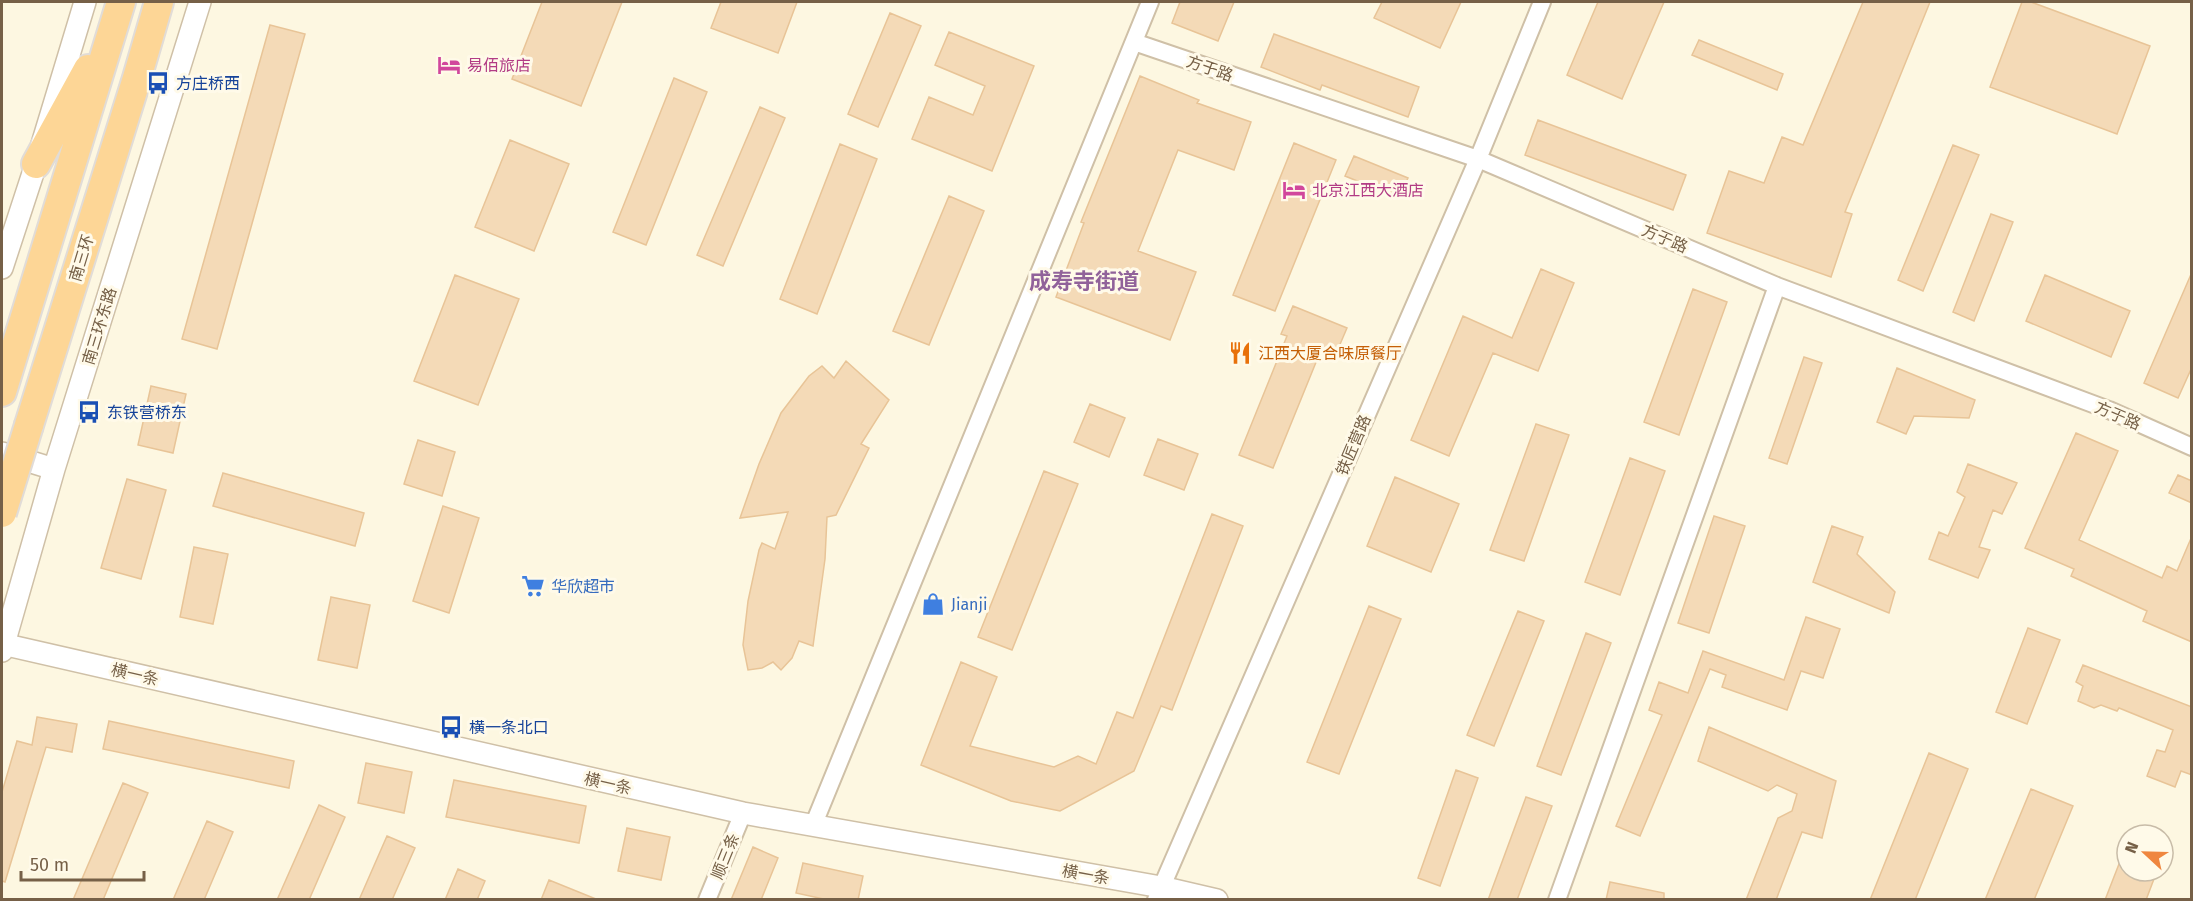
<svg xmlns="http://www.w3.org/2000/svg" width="2193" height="901" viewBox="0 0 2193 901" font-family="'Fira Sans','Noto Sans SC',sans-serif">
  <rect width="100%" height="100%" fill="#fdf7e1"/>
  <!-- building -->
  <path fill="#f4dab7" stroke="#e8c497" stroke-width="1.5" d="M542,2H622L581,106L512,79Z
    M721,2H797L778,53L711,28Z
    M1180,2H1234L1218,41L1172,23Z
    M1382,2H1461L1440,48L1374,18Z
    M1598,2H1664L1622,99L1567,75Z
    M1863,2H1930L1845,212L1852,214L1831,277L1707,233L1729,171L1764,183L1782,137L1803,145Z
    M2022,2H2031L2150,46L2117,134L1990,87Z
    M890,13L921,26L878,127L848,114Z
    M270,25L305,34L217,349L182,339Z
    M949,32L1034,66L992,171L912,139L929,97L973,115L985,86L935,65Z
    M1274,34L1419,87L1408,117L1322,85L1320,90L1261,67Z
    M1699,40L1783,74L1777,90L1692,55Z
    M1140,76L1199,100L1197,103L1251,122L1234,170L1178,150L1138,251L1196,272L1170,340L1056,297L1084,223L1081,222Z
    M674,78L707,92L646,245L613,232Z
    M760,107L785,118L723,266L697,255Z
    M1538,120L1686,175L1673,210L1525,155Z
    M510,140L569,164L534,251L475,227Z
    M1294,143L1336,160L1275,311L1233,295Z
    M840,144L877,159L817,314L780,299Z
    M1953,145L1979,155L1923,291L1898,280Z
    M1354,156L1408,178L1399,198L1345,176Z
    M949,196L984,211L929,345L893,331Z
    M1991,214L2013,222L1974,321L1953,312Z
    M1541,269L1574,283L1538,371L1493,353L1449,456L1411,440L1463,316L1512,338Z
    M2192,272V367L2178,398L2144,383Z
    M455,275L519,299L478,405L414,381Z
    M2045,275L2130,311L2111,357L2026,321Z
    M1693,289L1727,302L1679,435L1644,422Z
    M1293,306L1347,328L1335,356L1321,350L1273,468L1239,455L1287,336L1281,334Z
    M1804,357L1822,363L1787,464L1769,458Z
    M846,361L889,400L861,444L869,448L836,515L827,517L825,559L813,646L799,641L792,658L781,670L773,662L762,668L748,670L743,645L748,601L759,550L762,543L775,549L788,512L740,518L759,464L781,413L809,376L822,366L834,378Z
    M1897,368L1975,400L1969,418L1914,416L1906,434L1877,422Z
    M151,386L186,394L173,453L138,445Z
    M1090,404L1125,418L1109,457L1074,442Z
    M1536,424L1569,435L1524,561L1490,550Z
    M2076,433L2118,451L2079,540L2162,578L2167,566L2177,571L2192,536V642L2143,621L2147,611L2071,576L2074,569L2025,548Z
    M1158,439L1198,454L1184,490L1144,475Z
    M418,440L455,452L442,496L404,484Z
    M1630,458L1665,471L1620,595L1585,582Z
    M1968,464L2017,483L2002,514L1993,510L1979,547L1990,550L1978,578L1929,559L1939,532L1948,536L1965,497L1957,492Z
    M1044,471L1078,484L1012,650L978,637Z
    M223,473L364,513L355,546L213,506Z
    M2178,475L2192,481V503L2169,493Z
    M1395,477L1459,504L1431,572L1367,546Z
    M127,479L166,490L141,579L101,568Z
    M443,506L479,518L449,613L413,601Z
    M1212,514L1243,526L1172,710L1161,706L1134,771L1060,811L1011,801L921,765L961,662L997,677L970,746L1054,767L1078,756L1096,764L1117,712L1133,718Z
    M1714,516L1745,526L1709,633L1678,623Z
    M1832,526L1863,537L1857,554L1895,592L1889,613L1813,582Z
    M194,547L228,554L213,624L180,617Z
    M331,597L370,605L357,668L318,660Z
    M1369,606L1401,619L1339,774L1307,762Z
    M1518,611L1544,621L1494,746L1467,735Z
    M1806,617L1840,629L1823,678L1801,671L1787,710L1722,687L1726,675L1710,669L1640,836L1616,826L1662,715L1649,710L1659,682L1688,693L1703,651L1784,680Z
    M2028,628L2060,640L2027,724L1996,712Z
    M1586,633L1611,643L1561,775L1537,766Z
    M2083,665L2192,707V775L2181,771L2175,787L2147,776L2157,750L2165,752L2173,730L2119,708L2117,711L2101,705L2094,708L2078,701L2083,686L2076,682Z
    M37,717L77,724L72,752L46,747L5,882L2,881V792L17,741L32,745Z
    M109,721L294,761L289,788L103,749Z
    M1709,727L1836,781L1822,838L1802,832L1776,900H1746L1778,818L1792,811L1797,794L1777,785L1768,791L1698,761Z
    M1929,753L1968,769L1915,900H1870Z
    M366,763L412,772L404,813L358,803Z
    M1456,770L1478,778L1440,886L1418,878Z
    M454,780L586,806L579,843L446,817Z
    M123,783L148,793L103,900H73Z
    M2031,789L2073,806L2034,900H1985Z
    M1526,797L1552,806L1517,900H1488Z
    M319,805L345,817L309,900H277Z
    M207,821L233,832L204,900H173Z
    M627,828L670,837L661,880L618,871Z
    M387,836L415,848L392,900H359Z
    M2126,846L2127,871H2157L2146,900H2105Z
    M753,847L778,858L761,900H731Z
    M803,863L863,876L858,900H828L796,893Z
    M458,869L485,881L477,900H445Z
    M549,880L596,899V900H541Z
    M1610,882L1664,893V900H1606Z"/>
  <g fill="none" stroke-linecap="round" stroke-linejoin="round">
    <!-- minor casing -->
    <g stroke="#cfc0a7" stroke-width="20">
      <path id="minor" d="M1134,42L1478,159L1777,286L2109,410L2192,447
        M813,826L1150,2
        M707,900L743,813
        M1156,900L1478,159L1542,2
        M1557,900L1777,286"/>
    </g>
    <!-- tertiary casing -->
    <g stroke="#cfc0a7" stroke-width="24">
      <path id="tertiary" d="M2,268L36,164L85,2
        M2,453L54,469
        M2,644L743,813L1161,887L1217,900
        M2,651L54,469L200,2"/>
    </g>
    <!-- trunk casing -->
    <g stroke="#e1dcd7" stroke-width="32">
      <path id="trunk" d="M36,164L88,69
        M2,392L121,2
        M29,425L137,78L159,2"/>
    </g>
    <!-- minor -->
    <use href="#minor" stroke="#fff" stroke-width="16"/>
    <!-- tertiary -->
    <use href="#tertiary" stroke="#fff" stroke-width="21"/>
    <!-- trunk -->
    <use href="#trunk" stroke="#fdd696" stroke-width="28"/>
    <!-- trunk-bridge casing -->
    <g stroke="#e1dcd7" stroke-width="32" stroke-linecap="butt">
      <path id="trunk-bridge" d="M2,513L29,425"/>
    </g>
    <!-- trunk-bridge -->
    <use href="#trunk-bridge" stroke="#fdd696" stroke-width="28"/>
  </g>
  <!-- icons -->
  <defs>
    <g id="hotel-bare" transform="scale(1.8)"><path d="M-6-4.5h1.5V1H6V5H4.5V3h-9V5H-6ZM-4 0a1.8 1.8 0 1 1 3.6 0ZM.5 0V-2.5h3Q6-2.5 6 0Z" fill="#d1479c" stroke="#fffae9" stroke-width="2.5" paint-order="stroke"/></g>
    <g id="bus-bare" transform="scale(1.8)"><path d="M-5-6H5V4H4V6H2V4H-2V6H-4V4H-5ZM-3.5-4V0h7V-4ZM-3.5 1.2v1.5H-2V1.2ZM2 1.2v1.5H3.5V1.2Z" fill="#1a4fb4" stroke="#fffae9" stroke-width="2.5" paint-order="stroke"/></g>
    <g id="restaurant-bare" transform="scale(1.8)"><path d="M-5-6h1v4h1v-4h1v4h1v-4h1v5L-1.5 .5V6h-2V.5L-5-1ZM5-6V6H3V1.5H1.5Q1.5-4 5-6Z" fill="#e8710a" stroke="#fffae9" stroke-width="2.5" paint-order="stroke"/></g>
    <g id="supermarket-bare" transform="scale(1.8)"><path d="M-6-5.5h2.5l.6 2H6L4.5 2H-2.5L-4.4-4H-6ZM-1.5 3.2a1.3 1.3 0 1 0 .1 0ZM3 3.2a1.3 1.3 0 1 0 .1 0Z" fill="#3f7fe0" stroke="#fffae9" stroke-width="2.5" paint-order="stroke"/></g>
    <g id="shop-bare" transform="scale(1.8)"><path d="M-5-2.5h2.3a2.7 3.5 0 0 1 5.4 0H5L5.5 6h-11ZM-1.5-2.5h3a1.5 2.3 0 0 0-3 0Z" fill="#3f7fe0" stroke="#fffae9" stroke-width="2.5" paint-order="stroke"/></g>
  </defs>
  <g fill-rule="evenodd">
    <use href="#hotel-bare" x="449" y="65"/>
    <use href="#bus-bare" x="158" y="83"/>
    <use href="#hotel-bare" x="1294" y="190"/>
    <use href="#restaurant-bare" x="1240" y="353"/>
    <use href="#bus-bare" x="89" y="412"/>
    <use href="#supermarket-bare" x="533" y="586"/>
    <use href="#shop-bare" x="933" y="604"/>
    <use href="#bus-bare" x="451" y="727"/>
  </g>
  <g text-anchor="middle" stroke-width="6" stroke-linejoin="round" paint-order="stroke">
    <!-- hotel labels -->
    <g font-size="16" fill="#b23c85" stroke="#fffae9" text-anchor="start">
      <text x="467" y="71">易佰旅店</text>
      <text x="1312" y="196">北京江西大酒店</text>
    </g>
    <!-- street labels -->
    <g font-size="16" fill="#766047" stroke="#fffae9">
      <text transform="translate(1210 68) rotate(19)" y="6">方于路</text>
      <text transform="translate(1665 238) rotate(23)" y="6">方于路</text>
      <text transform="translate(81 258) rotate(-73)" y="6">南三环</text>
      <text transform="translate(99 326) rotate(-73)" y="6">南三环东路</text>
      <text transform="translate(2118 415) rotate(23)" y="6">方于路</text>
      <text transform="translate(1353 445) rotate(-67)" y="6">铁匠营路</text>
      <text transform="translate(135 674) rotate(13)" y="6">横一条</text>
      <text transform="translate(608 783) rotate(13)" y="6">横一条</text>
      <text transform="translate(725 856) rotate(-68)" y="6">顺三条</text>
      <text transform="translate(1086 874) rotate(10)" y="6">横一条</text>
    </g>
    <!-- transit labels -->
    <g font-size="16" fill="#164399" stroke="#fffae9" text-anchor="start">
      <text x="176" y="89">方庄桥西</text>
      <text x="107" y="418">东铁营桥东</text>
      <text x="469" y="733">横一条北口</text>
    </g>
    <!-- food labels -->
    <g font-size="16" fill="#c56008" stroke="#fffae9" text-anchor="start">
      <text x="1258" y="359">江西大厦合味原餐厅</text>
    </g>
    <!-- shop labels -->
    <g font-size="16" fill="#366cbe" stroke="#fffae9" text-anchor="start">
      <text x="551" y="592">华欣超市</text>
      <text x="951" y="610">Jianji</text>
    </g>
    <!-- district labels -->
    <g font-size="22" font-weight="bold" fill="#91629a" stroke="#fffae9">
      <text x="1084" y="289">成寿寺街道</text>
    </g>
  </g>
  <!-- border -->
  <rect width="2193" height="901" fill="none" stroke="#766047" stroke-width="6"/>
  <!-- north arrow -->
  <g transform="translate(2145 853) rotate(292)"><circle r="28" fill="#fffae9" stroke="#c8bca8" stroke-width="1.5"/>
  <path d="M0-4.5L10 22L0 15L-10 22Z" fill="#ef863f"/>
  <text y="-9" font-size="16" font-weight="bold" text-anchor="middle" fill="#766047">N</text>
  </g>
  <!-- scale -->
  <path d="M21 871v9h123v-9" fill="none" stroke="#766047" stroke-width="3"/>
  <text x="30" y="871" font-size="18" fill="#766047" stroke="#fffae9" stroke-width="4.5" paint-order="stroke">50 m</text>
</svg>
